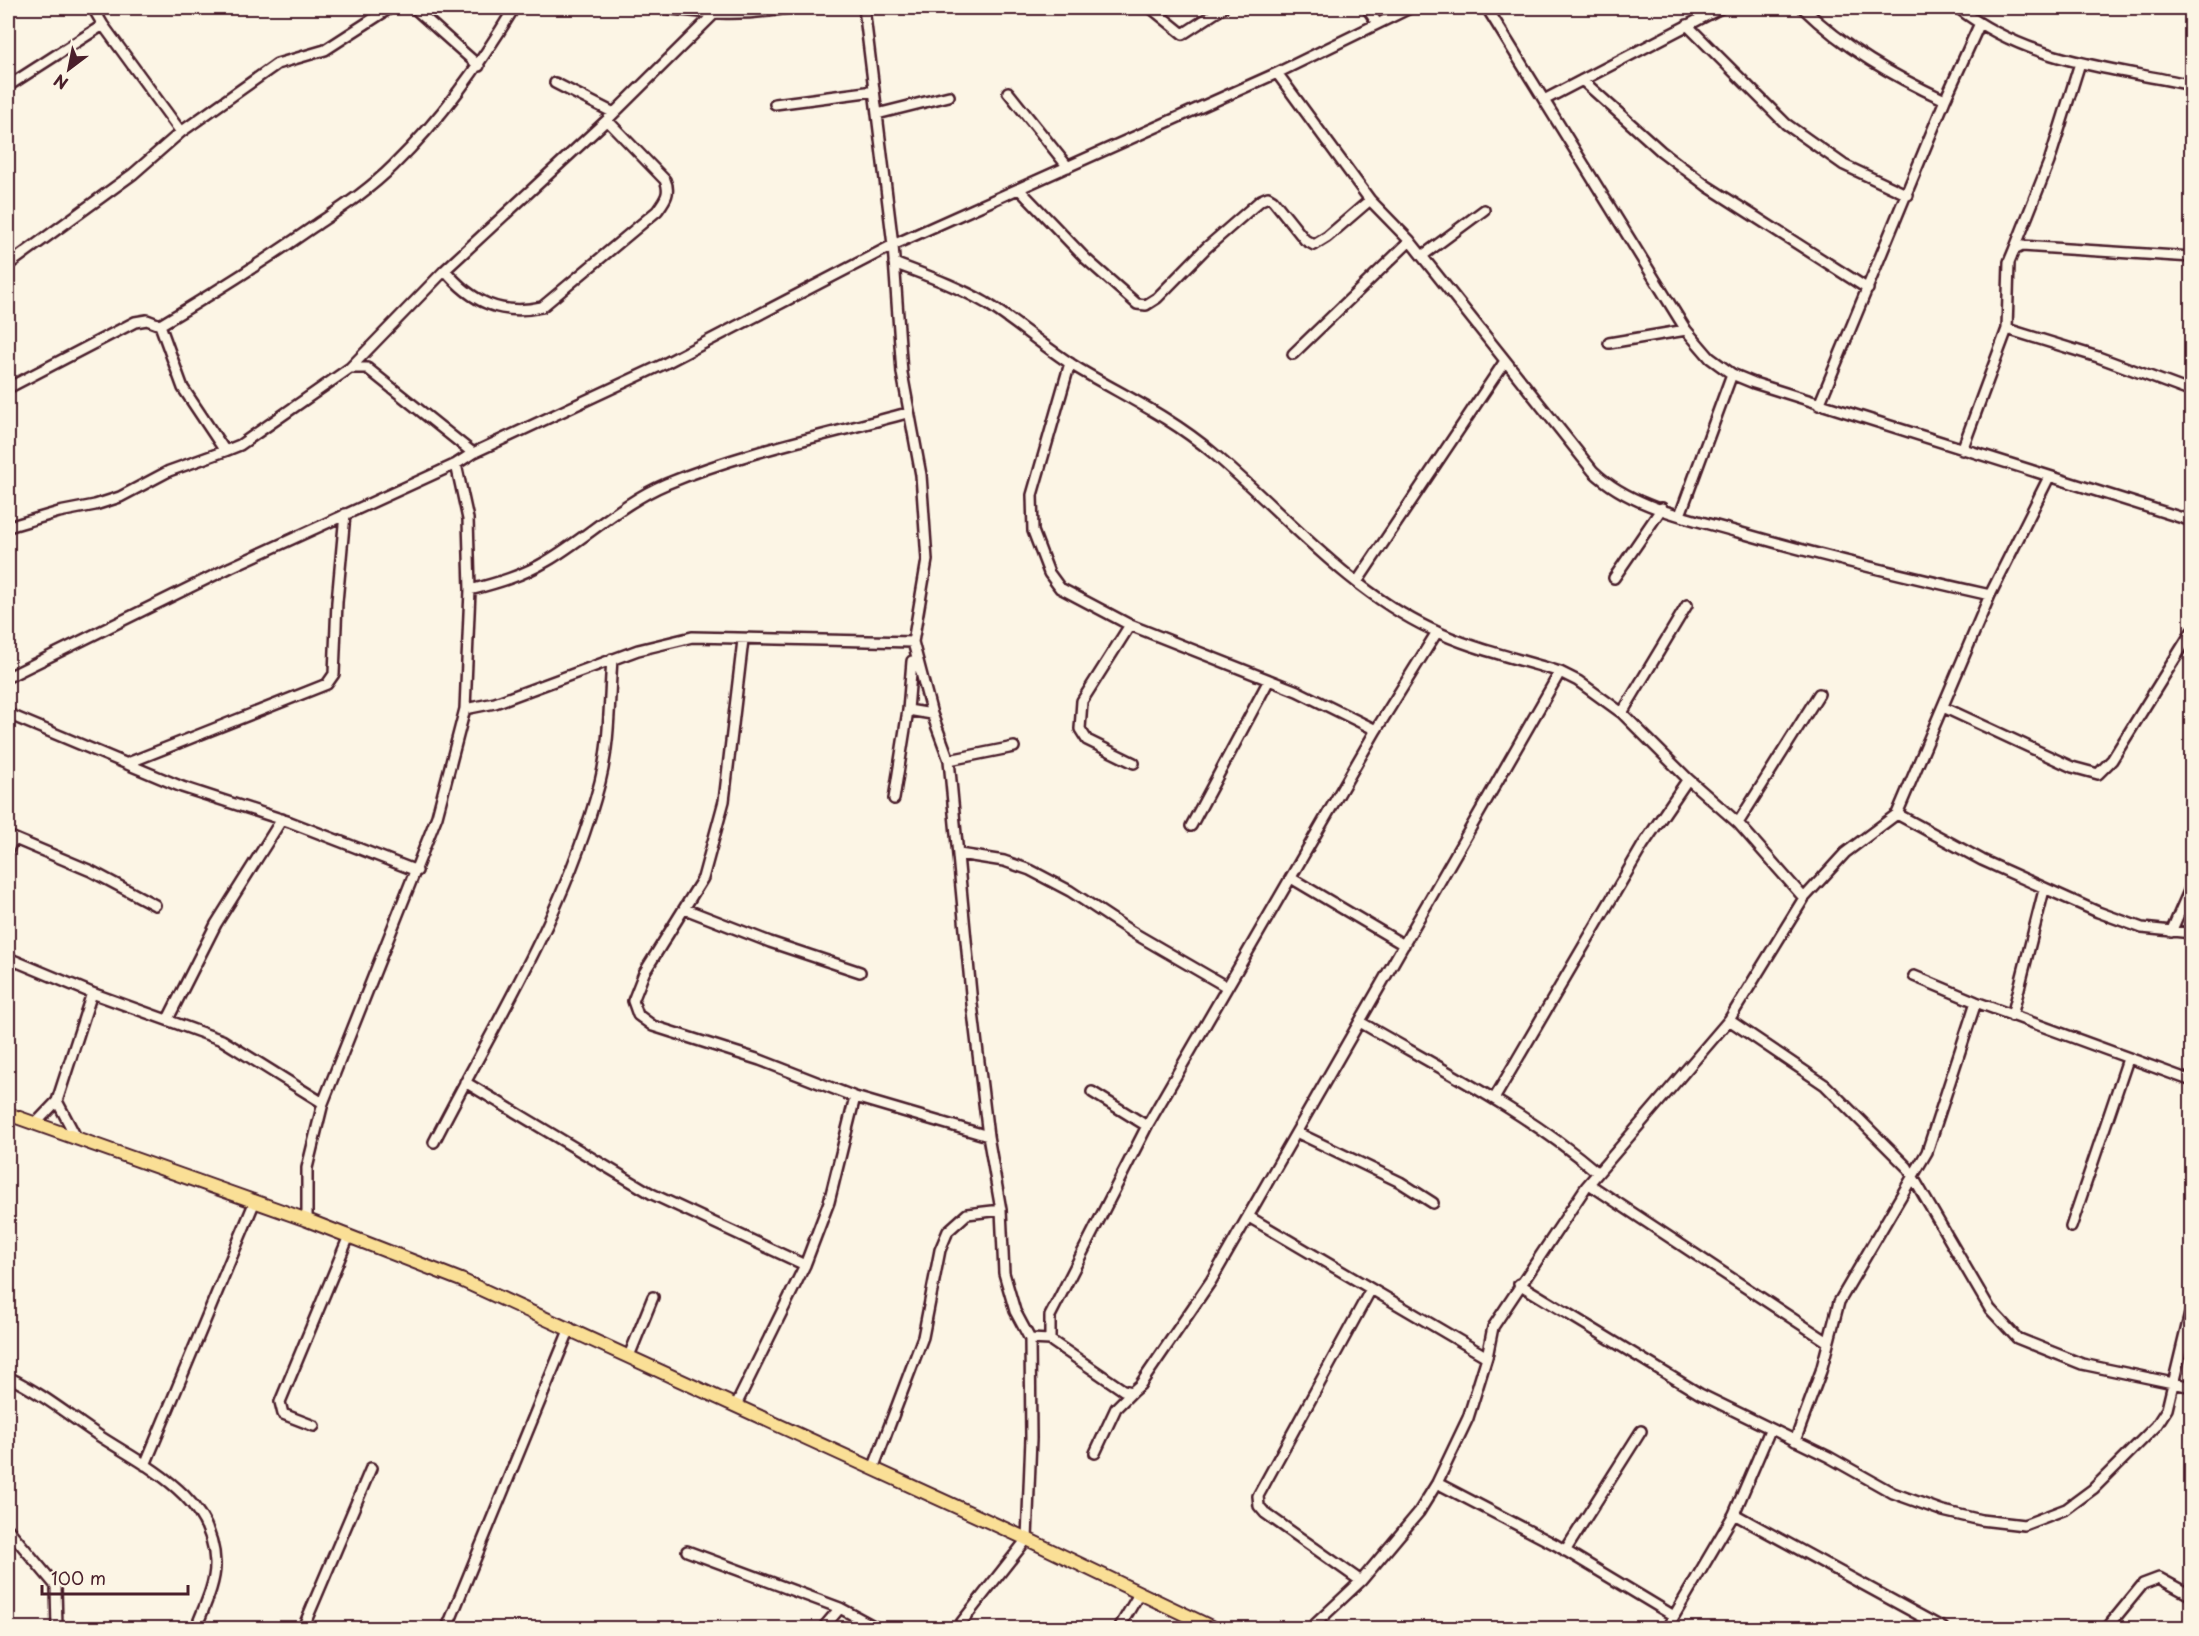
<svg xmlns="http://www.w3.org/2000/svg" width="2199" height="1636" viewBox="0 0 2199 1636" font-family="'Playpen Sans',sans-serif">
  <rect width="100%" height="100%" fill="#fcf5e5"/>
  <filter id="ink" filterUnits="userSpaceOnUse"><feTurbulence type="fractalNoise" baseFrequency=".0167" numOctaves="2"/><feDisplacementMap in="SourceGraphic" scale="12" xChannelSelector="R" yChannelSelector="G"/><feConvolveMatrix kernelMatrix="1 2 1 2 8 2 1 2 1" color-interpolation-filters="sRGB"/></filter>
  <g filter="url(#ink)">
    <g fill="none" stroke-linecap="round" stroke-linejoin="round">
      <!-- minor casing -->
      <g stroke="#4a1f2b" stroke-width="14">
        <path id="minor" d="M93,8L103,25L181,132
          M414,8L479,66
          M664,8C709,14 743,16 788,8
          M864,8L893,245L902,373L921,475L927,560L913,642L932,714L949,760L972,1004L988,1136L1001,1210L1004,1273L1015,1311L1030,1339L1031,1438L1027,1539L957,1628
          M1151,8L1183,34L1223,8
          M1367,8L1377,23
          M1487,8L1686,330L1710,358L1732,374L1754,383L2192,521
          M1803,8C1844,48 1893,76 1945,100
          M1958,8C2028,62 2108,67 2192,85
          M1687,25L1786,124L1844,165L1908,195
          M1277,73L1370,200L1410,241L1593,471C1630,507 1689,518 1738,532C1821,556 1905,576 1990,595
          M1582,80L1661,151L1707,186L1868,289
          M555,83L614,113
          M8,86L103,25
          M1008,92L1068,167
          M1544,100L1721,8
          M775,104L874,91
          M877,114L949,96
          M1019,189L1086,259L1137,304L1146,305L1157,298L1206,248L1261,200L1268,197L1273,200L1305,240L1314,245L1327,237L1370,200
          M2014,250L2049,162L2080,63
          M1422,256L1484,210
          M2192,257L2022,246L2014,250L2009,262L2007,329L2098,357L2192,392
          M894,263C925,275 957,286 986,303C1018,323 1046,349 1079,369C1126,397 1169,416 1213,453C1283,512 1346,589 1431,629C1471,649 1517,658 1560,672L1578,681L1622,713L1688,779L1738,823L1804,898
          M8,265L133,174L181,132L277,64L325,50L390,8
          M445,270C471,302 501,316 542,307L657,211C665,200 671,193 665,180L607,120
          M160,325C212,294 263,262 313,227C341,208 369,190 393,166C442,118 479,66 514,8
          M1609,343L1686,330
          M1293,354L1410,241
          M1070,363L1032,495L1033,531L1049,573L1060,588L1130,625L1297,691L1376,730
          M350,368L445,270L607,120L713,15
          M8,388L135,322L147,320L160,325L183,388L225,451L240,445L350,368H367L473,453
          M1819,405L1945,100L1980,23
          M1962,450L2007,329
          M1680,515L1732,374
          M8,527L59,512L95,505L120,497L169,471L225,451
          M1614,578L1662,508
          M1357,582L1505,361
          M470,590C497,583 522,576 547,561C586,538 623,502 666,484C743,452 827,435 907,413
          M1130,625L1082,701L1080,729L1087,740L1134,763
          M743,640L724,801L703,878L644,973L633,1001L638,1015L653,1026L760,1060L855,1097L988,1136
          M8,677L231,567L456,464L473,453L664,364L893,245L1277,73L1410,8
          M1943,707L2072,767L2098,774L2112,760L2192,631
          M465,709L495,703L638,650L692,637L913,642
          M908,710L932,714
          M1622,713L1687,605
          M8,714L182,787L290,822L417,871
          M949,760L1014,747
          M128,763L327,684L334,674L337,602L345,514
          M894,799L908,710L912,661
          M1897,814L1982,860L2098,912L2142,928L2192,933
          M1738,823L1819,694
          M1191,826L1269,680
          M8,836L91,871L155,905
          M8,850L13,839
          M959,854L1004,861L1030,870L1070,891L1132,932L1227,987
          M1291,878L1404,945
          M685,909L770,942L860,972
          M2171,932L2192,884
          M8,958L92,993L222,1040L323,1103
          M1914,976L1976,1002L2192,1081
          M2012,1016L2044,890
          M168,1019L216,924L282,819
          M1729,1020L1825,1085L1907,1167L1990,1309L2017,1338L2082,1364L2192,1387
          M1360,1022C1441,1069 1527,1112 1598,1173
          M465,1082L652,1194L805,1265
          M1092,1092L1147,1126
          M1494,1099L1643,845L1688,779
          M36,1123L57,1101
          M1298,1133L1400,1182L1433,1203
          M76,1137L57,1101L92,993
          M434,1142C495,1022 565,915 600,782C610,743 609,700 612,659
          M1589,1184L1828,1342
          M1249,1217L1487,1357
          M307,1220V1168L323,1103L437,816L465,709L470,590L468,519L456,464
          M2071,1227L2128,1059
          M1519,1284L1700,1394L1829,1457L1893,1493L1943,1511L1981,1520L2024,1525L2066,1509L2093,1489L2156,1426L2167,1409L2192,1305
          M1030,1339L1050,1340L1123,1390L1132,1392L1140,1385L1211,1281L1560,672
          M1050,1340V1316L1147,1126L1376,730L1437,632
          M629,1356L653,1297
          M8,1377C40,1392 71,1417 101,1437C149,1468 213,1497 215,1563C216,1584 203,1609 196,1628
          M736,1405L805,1265L829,1202L855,1097
          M314,1426L283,1414L280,1402L349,1236
          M1795,1441L1821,1371L1839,1302L1927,1152L1976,1002
          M1095,1453L1116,1408L1132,1392
          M145,1465L255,1201
          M873,1469L923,1337L940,1250L948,1231L967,1214L1001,1210
          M1437,1483L1556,1545L1674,1616
          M1734,1514L1943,1628
          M8,1529L56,1586L57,1628
          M687,1551L840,1608L877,1628
          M1565,1551L1641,1431
          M1361,1581L1265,1513L1259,1506L1258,1496L1371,1289
          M303,1628L371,1468
          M447,1628L570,1328
          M823,1628L840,1608
          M1119,1628L1139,1594
          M1311,1628L1361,1581L1419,1512L1437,1483L1468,1418L1487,1357L1493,1327L1586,1187L1729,1020L1804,898L1845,853L1897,814L1990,595L2049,477
          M1667,1628L1734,1514L1770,1430
          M2107,1628L2143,1584L2159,1578L2192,1596"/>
      </g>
      <!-- major casing -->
      <g stroke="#4a1f2b" stroke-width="16">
        <path id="major" d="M8,1114L307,1220L461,1280L1027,1539L1213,1628"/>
      </g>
      <!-- minor -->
      <use href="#minor" stroke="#fcf5e5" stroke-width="9"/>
      <!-- major -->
      <use href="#major" stroke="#fadf96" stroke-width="12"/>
    </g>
  </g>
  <!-- margin -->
  <rect width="2199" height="1636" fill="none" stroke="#fcf5e5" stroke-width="30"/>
  <rect x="15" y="15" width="2169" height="1606" fill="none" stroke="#4a1f2b" stroke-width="2" filter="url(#ink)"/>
  <!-- north arrow -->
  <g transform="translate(69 69) rotate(212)" stroke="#fcf5e5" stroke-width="4.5" paint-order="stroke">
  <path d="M0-4.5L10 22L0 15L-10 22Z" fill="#4a1f2b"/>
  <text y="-9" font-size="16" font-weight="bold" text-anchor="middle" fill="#4a1f2b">N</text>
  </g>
  <!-- scale -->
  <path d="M42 1585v9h146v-9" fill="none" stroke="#4a1f2b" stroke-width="3"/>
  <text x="51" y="1585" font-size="18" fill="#4a1f2b" stroke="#fcf5e5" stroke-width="4.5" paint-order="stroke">100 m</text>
</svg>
